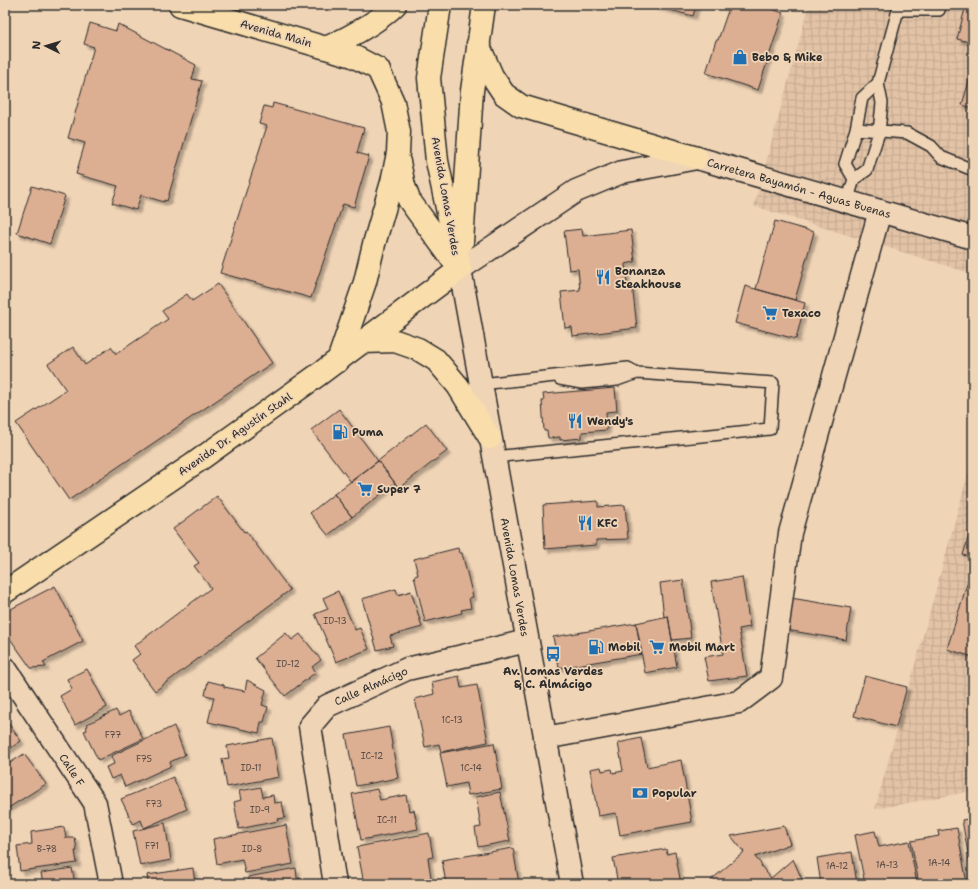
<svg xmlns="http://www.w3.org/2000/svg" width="978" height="889" viewBox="0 0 978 889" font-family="'Shantell Sans',sans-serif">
  <defs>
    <pattern id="industrial-grid" width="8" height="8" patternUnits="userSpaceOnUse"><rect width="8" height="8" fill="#e2c3a6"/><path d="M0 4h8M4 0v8" fill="none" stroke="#c2a88f"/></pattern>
    <filter id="shadow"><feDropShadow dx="3.5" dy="3.5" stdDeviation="1" flood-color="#0004"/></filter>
  </defs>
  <rect width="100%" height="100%" fill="#f0d4b6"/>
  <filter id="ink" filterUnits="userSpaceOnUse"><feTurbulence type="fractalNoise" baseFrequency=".025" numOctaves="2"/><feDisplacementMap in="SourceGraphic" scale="8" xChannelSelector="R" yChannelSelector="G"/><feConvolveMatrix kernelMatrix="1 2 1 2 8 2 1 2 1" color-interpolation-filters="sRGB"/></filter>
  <g filter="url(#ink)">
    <!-- industrial -->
    <path fill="url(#industrial-grid)" d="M809,5H973V274L754,206Z
      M973,456V791L875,809Z"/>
    <!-- building -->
    <path fill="#dcae92" stroke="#2b2b2b" filter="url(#shadow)" d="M651,5H696L693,16Z
      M730,5H761L783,13L758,90L706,73L716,40H718Z
      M966,5H973V43L957,39Z
      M90,23L116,31L118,24L196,65L192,79L202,81L167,201L164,200V202L141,195L136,210L112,203L118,186L76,174L85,143L68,138L94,47L84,44Z
      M973,67V108L962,105Z
      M273,103L364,128L357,153L369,156L354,207L343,204L311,298L220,273L267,126L259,124L264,106L272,108Z
      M32,186L65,196L50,244L17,233Z
      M775,221L814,232L795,300L756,289Z
      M582,229L583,236L631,230L635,262L625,264L627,285L632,284L637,328L573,336L572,327L565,328L561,292L580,290L578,269L569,270L564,231Z
      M218,284L272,363L69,500L16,423L66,390L48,364L73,347L85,365L111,347L116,354L168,319L162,311L187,294L192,301Z
      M745,286L805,303L796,339L735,323Z
      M615,388L617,411L606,412L607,430L582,432V438L560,440V437L548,438L547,431H544L542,401H544L543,394Z
      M339,409L378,461L351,482L311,430Z
      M426,423L447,451L399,488L378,461Z
      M378,461L395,483L352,517L334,494Z
      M334,494L352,517L328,535L310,513Z
      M217,496L244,532L246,531L290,590L155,691L132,660L140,654L134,646L211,588L194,566L199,563L173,529Z
      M598,501V507L625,505L628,539L596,540V545L545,549L543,505Z
      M970,532L973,533V558L963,555Z
      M458,548L459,553H462L473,597L469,598L471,608L461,610L462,613L425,622L414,576L418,575L414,559Z
      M973,565V657L947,649Z
      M742,577L750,627L739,629L747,676L709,681L704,657L723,654L711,582Z
      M683,580L691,638L672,640L668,616L664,617L660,583Z
      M55,586L83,641L43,662L46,667L31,668L6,633V624L9,617L7,611Z
      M396,589L398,595L411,591L422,627L390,636L393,646L377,650L362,599Z
      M338,591L355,630L360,628L369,649L336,662L315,614L328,609L323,598Z
      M791,598L851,608L846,640L786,630Z
      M668,616L677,667L645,673L636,623Z
      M636,623L642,654L559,668L553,637Z
      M286,633L292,640L300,634L321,660L312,667L316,672L285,696L255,658Z
      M87,669L107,707L75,725L60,696L72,689L67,679Z
      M459,676L461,688L477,685L488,742L441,752L439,744L425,747L415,699L434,694L432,682Z
      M865,676L907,687L896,727L854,716Z
      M247,680L266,690L262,705L268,707L264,722H261L259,733L208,722L214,697L205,695L208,681L224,685V687L245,691Z
      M116,710L119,716L129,711L143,739L98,760L84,731L87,730L86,727L88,726L87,724Z
      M5,719L21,741L5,752Z
      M174,726L185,755L170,762L171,766L125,787L120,775L111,779L106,767L114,764L111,756Z
      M389,727L398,778L356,786L346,735Z
      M272,738L279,777L227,787L222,759L229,758L227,746Z
      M641,738L647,767L681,760L692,822L620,835L616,813L598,816L590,769L601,767L602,771L612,769L613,773L623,771L618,743Z
      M494,743L502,789L468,795L466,783L447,787L440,753Z
      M24,754L46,784L5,810V766Z
      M173,777L187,809L144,828L141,820L133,824L121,799Z
      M261,787L263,797L273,795L274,803L282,802L285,818L277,819L278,821L239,829L234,802L241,800L239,791Z
      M377,789L380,800L406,795L409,811L414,810L418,829L361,840L352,794Z
      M500,792L510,841L478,847L475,828L481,827L476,797Z
      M973,818V881L962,820Z
      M165,823L171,860L140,866L133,831Z
      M286,825L293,864L245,873L242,859L217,864L213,839Z
      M784,826L790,844L755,857L762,865L761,866L771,878L793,859L804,884H714L711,880L744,852L731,836Z
      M64,827L66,838H75L77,851H75L77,863L20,871L17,846L32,844L31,832Z
      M957,828L967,884H919L911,841L939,836L938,831Z
      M875,831L879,847L909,841L917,884H865L855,835Z
      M429,833L433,857L428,858L432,884H364L357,847Z
      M513,848L519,884H446L442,860Z
      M666,849L667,854L675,852L681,884H618L613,858Z
      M852,852L857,884H821L817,858Z
      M72,868L75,884H43L41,873Z
      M193,868L195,884H144V882H148L147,875Z
      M296,868L297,878H300L301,884H249L248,877Z"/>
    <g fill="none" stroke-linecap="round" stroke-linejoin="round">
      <!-- service casing -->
      <g stroke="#2b2b2b" stroke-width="14">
        <path id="service" d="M856,129L907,133L931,146L941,157L973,170
          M854,179L845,164L856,129L862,98L878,83
          M847,202L854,179L867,170L879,132L882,103L878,83L898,10H939L941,5
          M560,379L582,383L603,381
          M607,381L617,380L637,373
          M481,384L628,368L637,373L773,383L770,429L494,457"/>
      </g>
      <!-- minor casing -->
      <g stroke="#2b2b2b" stroke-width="25">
        <path id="minor" d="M5,668L95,803L111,884
          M545,738L739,702L771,678L790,533L880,211
          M335,884L310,726L327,706L407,669L527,641"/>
      </g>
      <!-- tertiary casing -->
      <g stroke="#2b2b2b" stroke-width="25">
        <path id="tertiary" d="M460,269L572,884"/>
      </g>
      <!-- secondary casing -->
      <g stroke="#2b2b2b" stroke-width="25">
        <path id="secondary" d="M460,269L576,191L622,172L697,158L973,238"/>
      </g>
      <!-- trunk casing -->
      <g stroke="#2b2b2b" stroke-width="25">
        <path id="trunk" d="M180,5L353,56L378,69L393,102L399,132L398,153L392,182L374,244L365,282L338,361
          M440,5L429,78L437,161L460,269
          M478,44L492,76L504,94L521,106L697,158
          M326,48C350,37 377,23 395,5
          M399,162L404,186L409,200L455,263
          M462,242L472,91L484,5
          M363,342L395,341L418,349L436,360L458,386L490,438
          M5,592L195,463L318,375L460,269"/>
      </g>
      <!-- service -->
      <use href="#service" stroke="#f0d4b6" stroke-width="11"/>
      <!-- minor -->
      <use href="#minor" stroke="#f0d4b6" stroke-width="22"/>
      <!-- tertiary -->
      <use href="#tertiary" stroke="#f0d4b6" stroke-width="22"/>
      <!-- secondary -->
      <use href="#secondary" stroke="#f0d4b6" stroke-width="22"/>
      <!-- trunk -->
      <use href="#trunk" stroke="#f9deab" stroke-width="22"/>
    </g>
  </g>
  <!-- icons -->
  <defs>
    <g id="shop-bare" transform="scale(1.2)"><path d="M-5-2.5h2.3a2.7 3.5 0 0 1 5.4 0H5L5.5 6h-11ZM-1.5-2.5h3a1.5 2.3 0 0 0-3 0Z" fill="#1f6fb2" stroke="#f0d4b6" stroke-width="2.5" paint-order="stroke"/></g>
    <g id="restaurant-bare" transform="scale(1.2)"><path d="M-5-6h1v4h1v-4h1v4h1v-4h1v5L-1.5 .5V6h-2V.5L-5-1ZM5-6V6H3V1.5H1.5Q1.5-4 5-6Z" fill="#1f6fb2" stroke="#f0d4b6" stroke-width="2.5" paint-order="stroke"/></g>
    <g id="supermarket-bare" transform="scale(1.2)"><path d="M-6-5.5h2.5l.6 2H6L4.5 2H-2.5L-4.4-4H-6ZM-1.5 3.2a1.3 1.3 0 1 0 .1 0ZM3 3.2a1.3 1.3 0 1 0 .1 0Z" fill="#1f6fb2" stroke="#f0d4b6" stroke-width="2.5" paint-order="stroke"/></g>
    <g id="fuel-bare" transform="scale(1.2)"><path d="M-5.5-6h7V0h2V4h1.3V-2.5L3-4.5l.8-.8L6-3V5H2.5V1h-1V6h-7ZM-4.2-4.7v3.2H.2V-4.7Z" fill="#1f6fb2" stroke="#f0d4b6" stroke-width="2.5" paint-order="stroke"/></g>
    <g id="bus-bare" transform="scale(1.2)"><path d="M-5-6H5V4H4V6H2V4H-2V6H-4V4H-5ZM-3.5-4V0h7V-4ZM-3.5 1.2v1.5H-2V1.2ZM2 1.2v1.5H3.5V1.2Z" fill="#1f6fb2" stroke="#f0d4b6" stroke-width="2.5" paint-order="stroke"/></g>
    <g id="bank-bare" transform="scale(1.2)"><path d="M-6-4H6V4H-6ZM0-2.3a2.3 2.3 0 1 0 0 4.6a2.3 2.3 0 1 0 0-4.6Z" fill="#1f6fb2" stroke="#f0d4b6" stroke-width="2.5" paint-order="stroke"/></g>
  </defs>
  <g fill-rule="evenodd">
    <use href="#shop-bare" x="740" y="57"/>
    <use href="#restaurant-bare" x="603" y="277"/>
    <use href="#supermarket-bare" x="770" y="313"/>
    <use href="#restaurant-bare" x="575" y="421"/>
    <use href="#fuel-bare" x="340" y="432"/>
    <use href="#supermarket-bare" x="365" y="489"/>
    <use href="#restaurant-bare" x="585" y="523"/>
    <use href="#fuel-bare" x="596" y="647"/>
    <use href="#supermarket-bare" x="657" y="647"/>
    <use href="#bus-bare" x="553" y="654"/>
    <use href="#bank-bare" x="640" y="793"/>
  </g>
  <g text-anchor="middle" stroke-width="3.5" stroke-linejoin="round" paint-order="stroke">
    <!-- number labels -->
    <g font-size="9" fill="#574c45">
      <text x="335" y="624">ID-13</text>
      <text x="288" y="667">ID-12</text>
      <text x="452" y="723">1C-13</text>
      <text x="113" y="738">F77</text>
      <text x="372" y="759">IC-12</text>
      <text x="144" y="762">F75</text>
      <text x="251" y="771">ID-11</text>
      <text x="471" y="771">1C-14</text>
      <text x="154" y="807">F73</text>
      <text x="260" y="813">ID-9</text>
      <text x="387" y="823">IC-11</text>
      <text x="152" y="849">F71</text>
      <text x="47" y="852">B-78</text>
      <text x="252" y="852">ID-8</text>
      <text x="939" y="866">1A-14</text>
      <text x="887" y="868">1A-13</text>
      <text x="837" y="869">1A-12</text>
    </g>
    <!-- street labels -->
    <g font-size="11" fill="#2b2b2b" stroke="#f0d4b6">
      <text transform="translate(276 33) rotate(16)" y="4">Avenida Main</text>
      <text transform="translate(799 188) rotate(16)" y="4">Carretera Bayamón - Aguas Buenas</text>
      <text transform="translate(446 196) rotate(80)" y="4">Avenida Lomas Verdes</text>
      <text transform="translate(235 434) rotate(-35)" y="4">Avenida Dr. Agustín Stahl</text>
      <text transform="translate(515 577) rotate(80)" y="4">Avenida Lomas Verdes</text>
      <text transform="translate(371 686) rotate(-24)" y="4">Calle Almácigo</text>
      <text transform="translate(72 770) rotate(57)" y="4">Calle F</text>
    </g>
    <!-- poi labels -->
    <g font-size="11" font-weight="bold" fill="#2b2b2b" stroke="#f0d4b6" text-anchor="start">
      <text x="752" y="61">Bebo &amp; Mike</text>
      <text x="615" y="275">Bonanza<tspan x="615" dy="13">Steakhouse</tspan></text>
      <text x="782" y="317">Texaco</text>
      <text x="587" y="425">Wendy's</text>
      <text x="352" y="436">Puma</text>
      <text x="377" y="493">Super 7</text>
      <text x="597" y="527">KFC</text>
      <text x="608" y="651">Mobil</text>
      <text x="669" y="651">Mobil Mart</text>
      <text x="553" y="675" text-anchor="middle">Av. Lomas Verdes<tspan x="553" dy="13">&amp; C. Almácigo</tspan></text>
      <text x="652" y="797">Popular</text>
    </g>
  </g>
  <!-- margin -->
  <rect width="978" height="889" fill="none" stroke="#f0d4b6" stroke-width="20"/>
  <rect x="10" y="10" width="958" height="869" fill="none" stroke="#2b2b2b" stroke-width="1.5" filter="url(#ink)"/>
  <!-- north arrow -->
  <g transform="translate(46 46) rotate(275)" stroke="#f0d4b6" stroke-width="3" paint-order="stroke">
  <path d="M0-3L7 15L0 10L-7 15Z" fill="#2b2b2b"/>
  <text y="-6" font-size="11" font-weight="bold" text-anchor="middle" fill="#2b2b2b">N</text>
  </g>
</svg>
